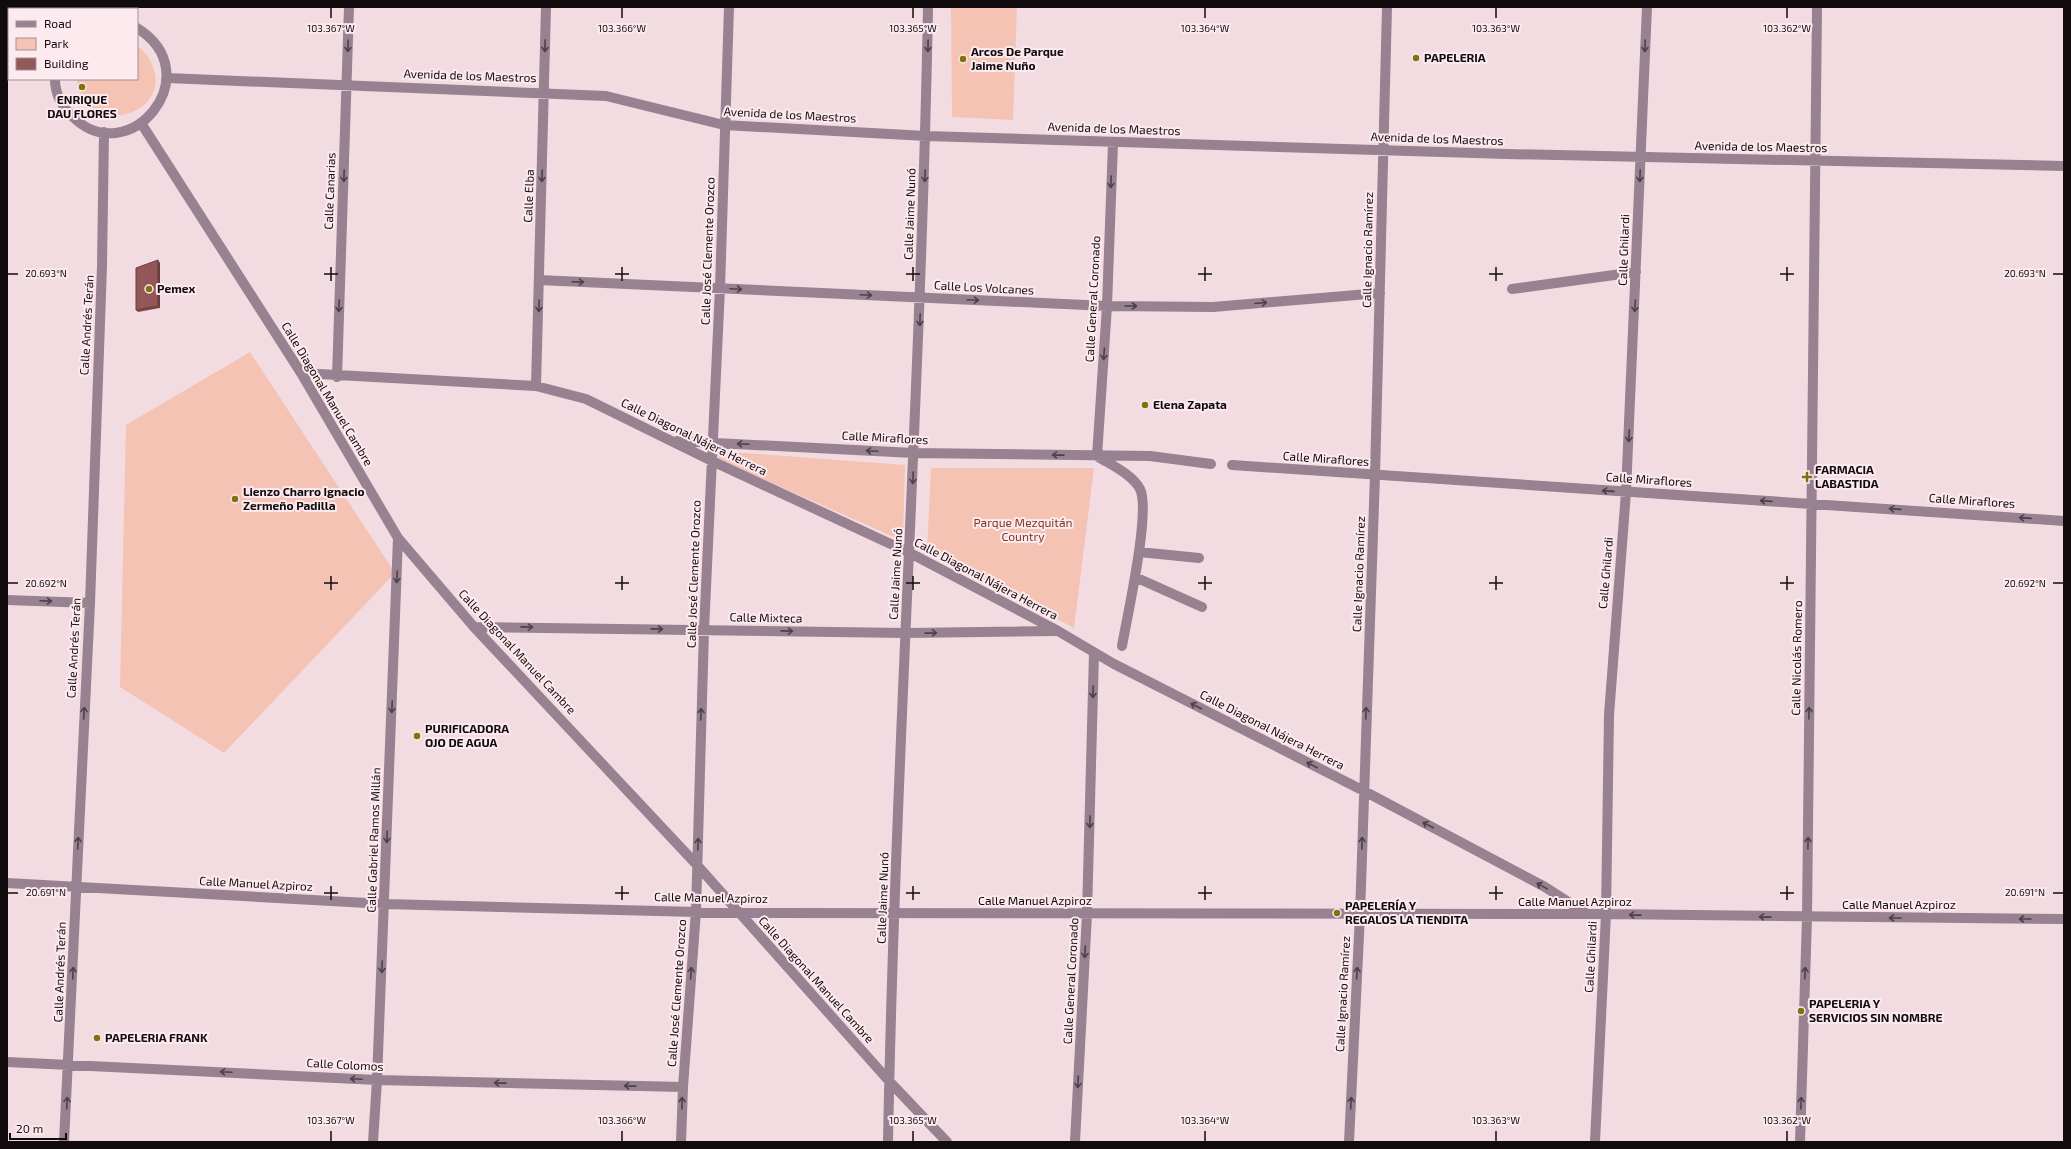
<svg xmlns="http://www.w3.org/2000/svg" width="2071" height="1149" viewBox="0 0 2071 1149" font-family="'Exo 2',sans-serif">
  <rect width="100%" height="100%" fill="#f2dce2"/>
  <!-- green -->
  <path fill="#f4c3b4" d="M951,7H1017L1013,120L952,117Z
    M137,46C146,52 151,60 154,70C168,118 83,138 77,79H137Z
    M250,352L395,573L224,753L120,687L126,425Z
    M719,451L905,465L903,541L718,459Z
    M931,468H1094L1074,628L927,550Z"/>
  <g fill="none" stroke-linecap="round" stroke-linejoin="round">
    <!-- minor -->
    <path stroke="#988190" stroke-width="10" d="M57,7L58,9
      M100,9V7
      M125,9V7
      M7,71H9
      M167,78L606,96L724,125L926,136L1507,154L2064,166
      M55,79C55,94 62,107 73,117C129,172 211,74 137,28
      M141,123L301,373L398,538L474,627L697,865L889,1081L947,1142
      M539,280L1107,306L1213,307L1380,293
      M1512,289L1636,272
      M301,373L536,386L586,399L712,461L910,553L1058,631L1114,664L1364,791L1545,887L1587,914
      M337,377L349,7
      M536,386L546,7
      M677,441L914,453L1150,456L1211,464
      M1097,456L1107,306L1113,143
      M1097,456C1111,465 1132,474 1140,489C1151,511 1127,617 1122,646
      M1232,465L2064,521
      M1139,552L1199,558
      M1135,577L1202,607
      M7,600L90,603
      M474,627L906,633L1056,631
      M7,883L385,904L738,913L1606,914L2064,919
      M7,1062L377,1080L683,1087
      M64,1142L90,603L102,266L104,132
      M373,1142L377,1080L398,538
      M681,1142L683,1087L696,911L704,630L720,288L729,7
      M888,1142C895,763 921,386 928,7
      M1075,1142L1087,914L1094,653
      M1349,1142L1360,915L1375,475L1387,7
      M1595,1142L1606,914L1609,715L1626,492L1647,7
      M1800,1142L1807,918L1817,7"/>
  </g>
  <!-- wall -->
  <path fill="#7e4b4c" d="M160,263V308L138,312L136,310Z"/>
  <!-- shaded-wall -->
  <path fill="#673d3e" d="M158,260L160,263V308L158,306Z"/>
  <!-- building -->
  <path fill="#935758" stroke="#673d3e" d="M158,260V306L136,310V268Z"/>
  <!-- one-way arrows -->
  <defs><path id="oneway-shaft" d="M-6 0H5M1.5-3L5.5 0L1.5 3" fill="none" stroke-width="1.6" stroke-linecap="round" stroke-linejoin="round"/></defs>
  <g stroke="#4e4048">
    <use href="#oneway-shaft" transform="translate(348 46) rotate(92)"/>
    <use href="#oneway-shaft" transform="translate(545 46) rotate(91)"/>
    <use href="#oneway-shaft" transform="translate(928 46) rotate(91)"/>
    <use href="#oneway-shaft" transform="translate(1645 46) rotate(92)"/>
    <use href="#oneway-shaft" transform="translate(344 176) rotate(92)"/>
    <use href="#oneway-shaft" transform="translate(542 176) rotate(92)"/>
    <use href="#oneway-shaft" transform="translate(925 176) rotate(92)"/>
    <use href="#oneway-shaft" transform="translate(1640 176) rotate(92)"/>
    <use href="#oneway-shaft" transform="translate(1111 182) rotate(92)"/>
    <use href="#oneway-shaft" transform="translate(578 282) rotate(2)"/>
    <use href="#oneway-shaft" transform="translate(736 289) rotate(3)"/>
    <use href="#oneway-shaft" transform="translate(866 295) rotate(3)"/>
    <use href="#oneway-shaft" transform="translate(973 300) rotate(3)"/>
    <use href="#oneway-shaft" transform="translate(1261 303) rotate(-5)"/>
    <use href="#oneway-shaft" transform="translate(339 306) rotate(92)"/>
    <use href="#oneway-shaft" transform="translate(539 306) rotate(92)"/>
    <use href="#oneway-shaft" transform="translate(1131 306)"/>
    <use href="#oneway-shaft" transform="translate(1635 306) rotate(93)"/>
    <use href="#oneway-shaft" transform="translate(920 320) rotate(92)"/>
    <use href="#oneway-shaft" transform="translate(1104 354) rotate(94)"/>
    <use href="#oneway-shaft" transform="translate(1629 436) rotate(93)"/>
    <use href="#oneway-shaft" transform="translate(743 444) rotate(-177)"/>
    <use href="#oneway-shaft" transform="translate(872 451) rotate(-177)"/>
    <use href="#oneway-shaft" transform="translate(1058 455) rotate(-179)"/>
    <use href="#oneway-shaft" transform="translate(913 478) rotate(92)"/>
    <use href="#oneway-shaft" transform="translate(1608 491) rotate(-176)"/>
    <use href="#oneway-shaft" transform="translate(1766 501) rotate(-176)"/>
    <use href="#oneway-shaft" transform="translate(1895 509) rotate(-176)"/>
    <use href="#oneway-shaft" transform="translate(2025 518) rotate(-176)"/>
    <use href="#oneway-shaft" transform="translate(397 577) rotate(92)"/>
    <use href="#oneway-shaft" transform="translate(46 601) rotate(2)"/>
    <use href="#oneway-shaft" transform="translate(527 627) rotate(1)"/>
    <use href="#oneway-shaft" transform="translate(657 629) rotate(1)"/>
    <use href="#oneway-shaft" transform="translate(787 631) rotate(1)"/>
    <use href="#oneway-shaft" transform="translate(931 633) rotate(-1)"/>
    <use href="#oneway-shaft" transform="translate(1093 692) rotate(91)"/>
    <use href="#oneway-shaft" transform="translate(1196 706) rotate(-153)"/>
    <use href="#oneway-shaft" transform="translate(392 707) rotate(92)"/>
    <use href="#oneway-shaft" transform="translate(84 713) rotate(-87)"/>
    <use href="#oneway-shaft" transform="translate(1366 713) rotate(-88)"/>
    <use href="#oneway-shaft" transform="translate(1809 713) rotate(-89)"/>
    <use href="#oneway-shaft" transform="translate(701 714) rotate(-88)"/>
    <use href="#oneway-shaft" transform="translate(1312 765) rotate(-153)"/>
    <use href="#oneway-shaft" transform="translate(1090 822) rotate(91)"/>
    <use href="#oneway-shaft" transform="translate(1428 825) rotate(-152)"/>
    <use href="#oneway-shaft" transform="translate(387 837) rotate(92)"/>
    <use href="#oneway-shaft" transform="translate(78 843) rotate(-87)"/>
    <use href="#oneway-shaft" transform="translate(1362 843) rotate(-88)"/>
    <use href="#oneway-shaft" transform="translate(1808 843) rotate(-89)"/>
    <use href="#oneway-shaft" transform="translate(698 844) rotate(-88)"/>
    <use href="#oneway-shaft" transform="translate(1542 886) rotate(-151)"/>
    <use href="#oneway-shaft" transform="translate(1635 915) rotate(-179)"/>
    <use href="#oneway-shaft" transform="translate(1765 917) rotate(-179)"/>
    <use href="#oneway-shaft" transform="translate(1895 918) rotate(-180)"/>
    <use href="#oneway-shaft" transform="translate(2025 919) rotate(-180)"/>
    <use href="#oneway-shaft" transform="translate(1085 952) rotate(93)"/>
    <use href="#oneway-shaft" transform="translate(382 967) rotate(92)"/>
    <use href="#oneway-shaft" transform="translate(73 973) rotate(-88)"/>
    <use href="#oneway-shaft" transform="translate(691 973) rotate(-86)"/>
    <use href="#oneway-shaft" transform="translate(1357 973) rotate(-87)"/>
    <use href="#oneway-shaft" transform="translate(1805 973) rotate(-88)"/>
    <use href="#oneway-shaft" transform="translate(226 1072) rotate(-177)"/>
    <use href="#oneway-shaft" transform="translate(356 1079) rotate(-177)"/>
    <use href="#oneway-shaft" transform="translate(1078 1082) rotate(93)"/>
    <use href="#oneway-shaft" transform="translate(500 1083) rotate(-179)"/>
    <use href="#oneway-shaft" transform="translate(630 1086) rotate(-179)"/>
    <use href="#oneway-shaft" transform="translate(67 1103) rotate(-87)"/>
    <use href="#oneway-shaft" transform="translate(682 1103) rotate(-89)"/>
    <use href="#oneway-shaft" transform="translate(1351 1103) rotate(-87)"/>
    <use href="#oneway-shaft" transform="translate(1801 1103) rotate(-88)"/>
  </g>
  <!-- ticks -->
  <path fill="none" stroke="#120b0d" stroke-width="1.5" d="M331,8V18M622,8V18M913,8V18M1205,8V18M1496,8V18M1787,8V18M331,267V281M622,267V281M913,267V281M1205,267V281M1496,267V281M1787,267V281M8,274H18M324,274H338M615,274H629M906,274H920M1198,274H1212M1489,274H1503M1780,274H1794M2053,274H2063M331,576V590M622,576V590M913,576V590M1205,576V590M1496,576V590M1787,576V590M8,583H18M324,583H338M615,583H629M906,583H920M1198,583H1212M1489,583H1503M1780,583H1794M2053,583H2063M331,886V900M622,886V900M913,886V900M1205,886V900M1496,886V900M1787,886V900M8,893H18M324,893H338M615,893H629M906,893H920M1198,893H1212M1489,893H1503M1780,893H1794M2053,893H2063M331,1131V1141M622,1131V1141M913,1131V1141M1205,1131V1141M1496,1131V1141M1787,1131V1141"/>
  <!-- markers -->
  <g fill="#817111" stroke="#fceaef" stroke-width="1.5">
    <circle cx="1416" cy="58" r="4"/>
    <circle cx="963" cy="59" r="4"/>
    <circle cx="82" cy="87" r="4"/>
    <circle cx="149" cy="289" r="4"/>
    <circle cx="1145" cy="405" r="4"/>
    <path d="M1805 471h4v4h4v4h-4v4h-4v-4h-4v-4h4z"/>
    <circle cx="235" cy="499" r="4"/>
    <circle cx="417" cy="736" r="4"/>
    <circle cx="1337" cy="913" r="4"/>
    <circle cx="1801" cy="1011" r="4"/>
    <circle cx="97" cy="1038" r="4"/>
  </g>
  <g text-anchor="middle" stroke-width="4" stroke-linejoin="round" paint-order="stroke">
    <!-- poi labels -->
    <g font-size="12" font-weight="bold" fill="#120b0d" stroke="#fceaef" text-anchor="start">
      <text x="971" y="56">Arcos De Parque<tspan x="971" dy="14">Jaime Nuño</tspan></text>
      <text x="1424" y="62">PAPELERIA</text>
      <text x="82" y="104" text-anchor="middle">ENRIQUE<tspan x="82" dy="14">DAU FLORES</tspan></text>
      <text x="157" y="293">Pemex</text>
      <text x="1153" y="409">Elena Zapata</text>
      <text x="1815" y="474">FARMACIA<tspan x="1815" dy="14">LABASTIDA</tspan></text>
      <text x="243" y="496">Lienzo Charro Ignacio<tspan x="243" dy="14">Zermeño Padilla</tspan></text>
      <text x="425" y="733">PURIFICADORA<tspan x="425" dy="14">OJO DE AGUA</tspan></text>
      <text x="1345" y="910">PAPELERÍA Y<tspan x="1345" dy="14">REGALOS LA TIENDITA</tspan></text>
      <text x="1809" y="1008">PAPELERIA Y<tspan x="1809" dy="14">SERVICIOS SIN NOMBRE</tspan></text>
      <text x="105" y="1042">PAPELERIA FRANK</text>
    </g>
    <!-- street labels -->
    <g font-size="12" fill="#120b0d" stroke="#fceaef">
      <text transform="translate(470 76) rotate(2)" y="4">Avenida de los Maestros</text>
      <text transform="translate(790 115) rotate(3)" y="4">Avenida de los Maestros</text>
      <text transform="translate(1114 129) rotate(2)" y="4">Avenida de los Maestros</text>
      <text transform="translate(1437 139) rotate(2)" y="4">Avenida de los Maestros</text>
      <text transform="translate(1761 147) rotate(1)" y="4">Avenida de los Maestros</text>
      <text transform="translate(330 191) rotate(-88)" y="4">Calle Canarias</text>
      <text transform="translate(529 196) rotate(-88)" y="4">Calle Elba</text>
      <text transform="translate(910 214) rotate(-88)" y="4">Calle Jaime Nunó</text>
      <text transform="translate(1368 250) rotate(-89)" y="4">Calle Ignacio Ramírez</text>
      <text transform="translate(1624 250) rotate(-88)" y="4">Calle Ghilardi</text>
      <text transform="translate(708 251) rotate(-88)" y="4">Calle José Clemente Orozco</text>
      <text transform="translate(984 288) rotate(3)" y="4">Calle Los Volcanes</text>
      <text transform="translate(1093 299) rotate(-87)" y="4">Calle General Coronado</text>
      <text transform="translate(87 325) rotate(-87)" y="4">Calle Andrés Terán</text>
      <text transform="translate(327 394) rotate(59)" y="4">Calle Diagonal Manuel Cambre</text>
      <text transform="translate(694 437) rotate(26)" y="4">Calle Diagonal Nájera Herrera</text>
      <text transform="translate(885 438) rotate(3)" y="4">Calle Miraflores</text>
      <text transform="translate(1326 459) rotate(4)" y="4">Calle Miraflores</text>
      <text transform="translate(1649 480) rotate(4)" y="4">Calle Miraflores</text>
      <text transform="translate(1972 501) rotate(4)" y="4">Calle Miraflores</text>
      <text transform="translate(1606 573) rotate(-85)" y="4">Calle Ghilardi</text>
      <text transform="translate(694 574) rotate(-88)" y="4">Calle José Clemente Orozco</text>
      <text transform="translate(896 574) rotate(-87)" y="4">Calle Jaime Nunó</text>
      <text transform="translate(1359 574) rotate(-88)" y="4">Calle Ignacio Ramírez</text>
      <text transform="translate(986 579) rotate(28)" y="4">Calle Diagonal Nájera Herrera</text>
      <text transform="translate(766 618) rotate(1)" y="4">Calle Mixteca</text>
      <text transform="translate(74 648) rotate(-87)" y="4">Calle Andrés Terán</text>
      <text transform="translate(517 652) rotate(47)" y="4">Calle Diagonal Manuel Cambre</text>
      <text transform="translate(1797 658) rotate(-89)" y="4">Calle Nicolás Romero</text>
      <text transform="translate(1272 730) rotate(27)" y="4">Calle Diagonal Nájera Herrera</text>
      <text transform="translate(374 840) rotate(-88)" y="4">Calle Gabriel Ramos Millán</text>
      <text transform="translate(256 884) rotate(3)" y="4">Calle Manuel Azpiroz</text>
      <text transform="translate(711 898) rotate(1)" y="4">Calle Manuel Azpiroz</text>
      <text transform="translate(883 898) rotate(-88)" y="4">Calle Jaime Nunó</text>
      <text x="1035" y="905">Calle Manuel Azpiroz</text>
      <text x="1575" y="906">Calle Manuel Azpiroz</text>
      <text x="1899" y="909">Calle Manuel Azpiroz</text>
      <text transform="translate(1591 957) rotate(-87)" y="4">Calle Ghilardi</text>
      <text transform="translate(60 972) rotate(-88)" y="4">Calle Andrés Terán</text>
      <text transform="translate(816 980) rotate(48)" y="4">Calle Diagonal Manuel Cambre</text>
      <text transform="translate(1071 981) rotate(-87)" y="4">Calle General Coronado</text>
      <text transform="translate(677 993) rotate(-86)" y="4">Calle José Clemente Orozco</text>
      <text transform="translate(1343 994) rotate(-87)" y="4">Calle Ignacio Ramírez</text>
      <text transform="translate(345 1065) rotate(3)" y="4">Calle Colomos</text>
    </g>
    <!-- park labels -->
    <g font-size="12" fill="#82371e" stroke="#fceaef">
      <text x="1023" y="527">Parque Mezquitán<tspan x="1023" dy="14">Country</tspan></text>
    </g>
  </g>
  <g font-size="10" text-anchor="middle" fill="#120b0d" stroke="#fceaef" stroke-width="4" stroke-linejoin="round" paint-order="stroke">
    <text x="331" y="32">103.367°W</text>
    <text x="622" y="32">103.366°W</text>
    <text x="913" y="32">103.365°W</text>
    <text x="1205" y="32">103.364°W</text>
    <text x="1496" y="32">103.363°W</text>
    <text x="1787" y="32">103.362°W</text>
    <text x="46" y="277">20.693°N</text>
    <text x="2025" y="277">20.693°N</text>
    <text x="46" y="587">20.692°N</text>
    <text x="2025" y="587">20.692°N</text>
    <text x="46" y="896">20.691°N</text>
    <text x="2025" y="896">20.691°N</text>
    <text x="331" y="1124">103.367°W</text>
    <text x="622" y="1124">103.366°W</text>
    <text x="913" y="1124">103.365°W</text>
    <text x="1205" y="1124">103.364°W</text>
    <text x="1496" y="1124">103.363°W</text>
    <text x="1787" y="1124">103.362°W</text>
  </g>
  <!-- border -->
  <rect width="2071" height="1149" fill="none" stroke="#120b0d" stroke-width="16"/>
  <!-- legend -->
  <rect x="8" y="8" width="130" height="72" fill="#fceaef" stroke="#9e9195"/>
  <rect x="16" y="21" width="20" height="6" fill="#988190" stroke="#9e9195"/>
  <text x="44" y="28" font-size="12" fill="#120b0d">Road</text>
  <rect x="16" y="38" width="20" height="12" fill="#f4c3b4" stroke="#9e9195"/>
  <text x="44" y="48" font-size="12" fill="#120b0d">Park</text>
  <rect x="16" y="58" width="20" height="12" fill="#935758" stroke="#9e9195"/>
  <text x="44" y="68" font-size="12" fill="#120b0d">Building</text>
  <!-- scale -->
  <path d="M10 1133v6h56v-6" fill="none" stroke="#120b0d" stroke-width="2"/>
  <text x="16" y="1133" font-size="12" fill="#120b0d" stroke="#fceaef" stroke-width="3" paint-order="stroke">20 m</text>
</svg>
